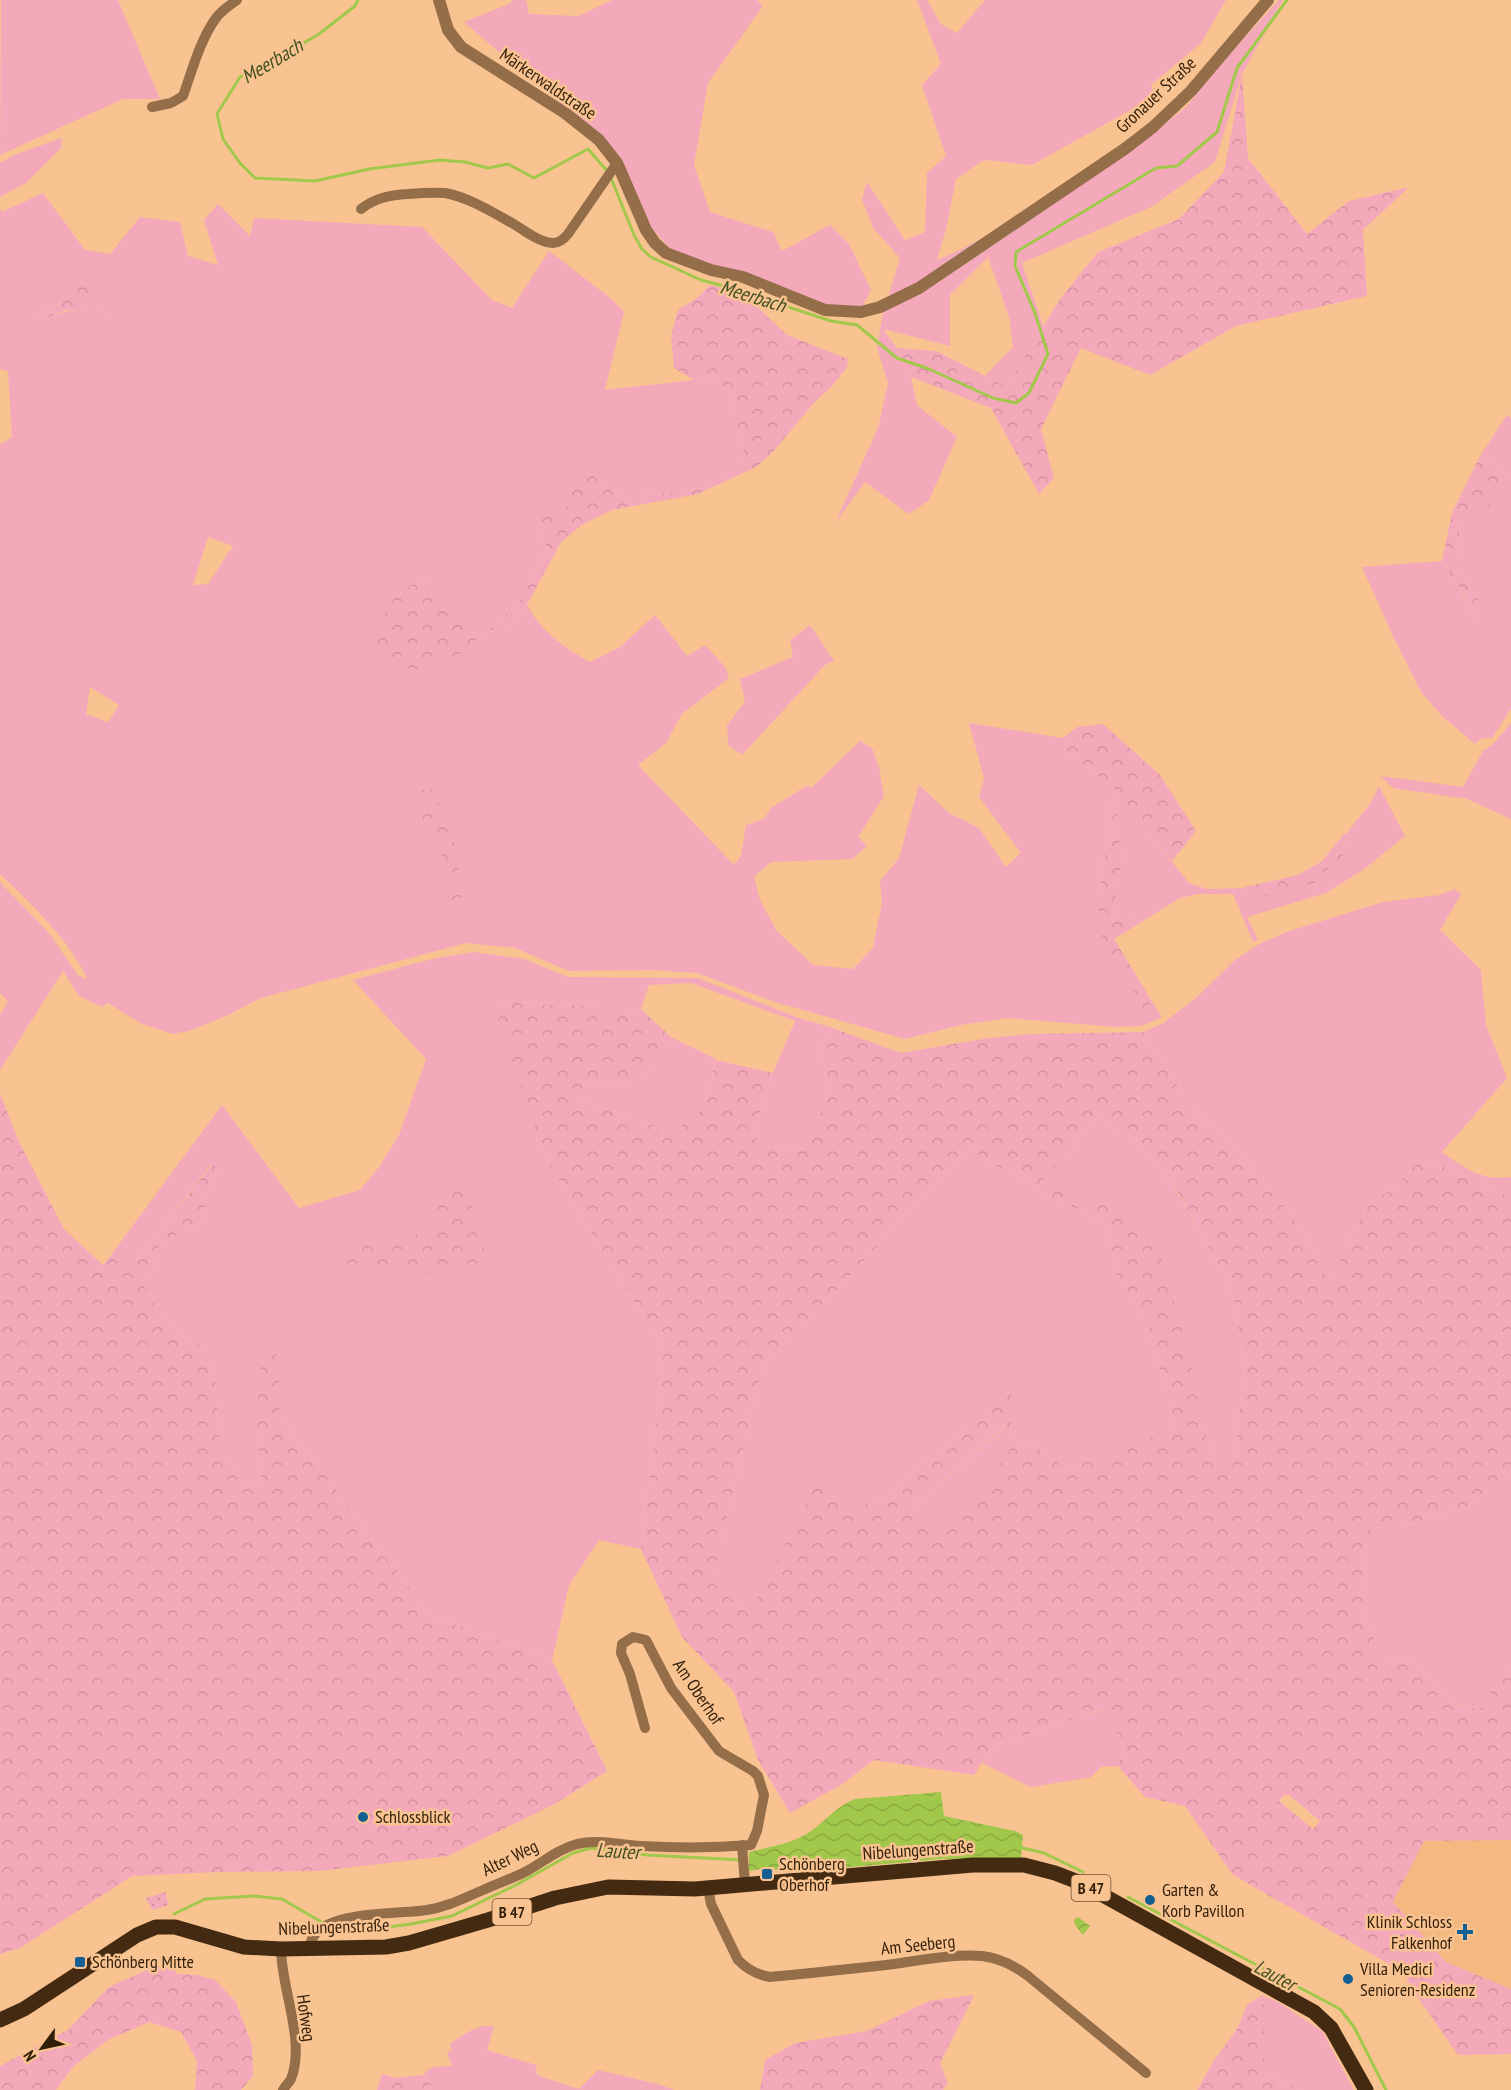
<svg xmlns="http://www.w3.org/2000/svg" width="1511" height="2090" viewBox="0 0 1511 2090" font-family="'PT Sans Narrow',sans-serif">
  <defs>
    <pattern id="forest-crowns" width="20" height="18" patternUnits="userSpaceOnUse" patternTransform="scale(1.5)"><rect width="20" height="18" fill="#f4a9ba"/><path d="M2 6a3 3 0 1 1 6 0M12 15a3 3 0 1 1 6 0" fill="none" stroke="#d2919f"/></pattern>
    <pattern id="park-dots" width="8" height="8" patternUnits="userSpaceOnUse" patternTransform="scale(1.5)"><rect width="8" height="8" fill="#f4a9ba"/><path d="M2 2h.1M6 6h.1" fill="none" stroke="#d2919f" stroke-width="1.8" stroke-linecap="round"/></pattern>
    <pattern id="water-waves" width="16" height="10" patternUnits="userSpaceOnUse" patternTransform="scale(1.5)"><rect width="16" height="10" fill="#a1c84b"/><path d="M0 5q4-4 8 0t8 0" fill="none" stroke="#8bab40"/></pattern>
  </defs>
  <rect width="100%" height="100%" fill="#f9c391"/>
  <!-- built -->
  <path fill="#f3b981" d="M1424,1840H1511V1989L1446,1962L1393,1902Z"/>
  <!-- grass -->
  <path fill="#f4a9ba" fill-rule="evenodd" d="M1,0H118L160,99H123L0,155Z
    M511,0H526L529,14L578,16L612,0H757L763,6L708,83L694,165L710,212L773,232L782,251L830,225L849,244L871,290L862,307L828,306L680,260L645,220L618,154L464,22L511,3Z
    M917,0H927L941,24L957,33L985,0H1226L1201,43L1151,85L1154,97L1032,165L984,160L956,179L946,229L937,260L964,248L1080,185L1129,153L1186,107L1227,57L1279,0H1283L1242,74L1215,162L1151,207L1022,263L1044,328L1007,387L985,376L1013,347L1009,317L988,257L950,295V346L883,329L897,348L911,377L917,405L957,437L929,500L909,514L865,482L835,523L878,428L888,383L877,348L882,318L900,258L873,228L862,199L867,182L905,240L925,232L927,173L946,156L922,85L941,64Z
    M61,138L62,147L26,183L0,197V163L14,155Z
    M43,193L85,250L110,254L140,217L180,222L188,256L218,265L204,220L218,204L250,236L254,218L422,227L492,300L512,308L549,251L613,300L624,312L605,390L694,380L717,379L732,394L737,424L744,442L743,455L724,477L697,490L625,497L591,475L568,505L558,511L538,529L547,548L523,597L503,618L479,638L500,633L527,605C542,632 563,647 590,662L620,647L655,615L687,656L705,645L726,668L729,678L682,714L666,743L638,765L734,865L741,856L746,825L764,819L771,808L808,785L811,788L860,741L872,748L879,767L884,796L858,837L867,846L852,859L771,862L754,877L760,900L776,930L813,965L853,969L873,948L882,902L880,881L899,858L919,785L949,813L979,828L1006,867L1021,853L979,797L984,778L969,723L1063,738V748L1114,789L1099,894V930L1145,1008L1153,1003L1162,1017L1141,1026L1116,1027L1008,1018L961,1025L905,1039L775,1002L697,973L650,970L569,971L515,948L466,943L261,998L226,1016L189,1031L173,1034L142,1024L108,1003L102,1007L79,996L63,971L0,1070V1015L8,1002L0,993V882L49,933L78,975L88,980C69,939 32,905 0,874V445L12,437L8,371L0,369V209L2,212ZM88,302L108,316C76,309 71,308 40,320L35,316L62,303ZM208,537L233,546L208,584L193,585ZM423,576L427,586L390,601ZM90,687L119,705L108,722L86,714Z
    M1507,415L1511,418V709L1493,737L1480,739L1475,744L1443,717L1421,692L1393,636L1362,567L1442,561L1465,598L1479,625L1489,621L1458,563L1459,532L1464,519L1509,475L1480,456Z
    M810,625L834,661L826,664L742,755L728,745L727,725L745,702L740,679L793,657L790,640Z
    M1511,723V819L1467,799L1393,788L1381,776L1463,787L1483,751L1492,745Z
    M1379,786L1405,836L1363,870L1326,893L1247,917L1258,940L1253,942L1233,894H1199L1180,898L1140,923L1131,914L1112,918L1123,853L1115,828L1120,797L1189,883L1207,889L1241,888L1249,900L1347,851L1346,834L1372,801Z
    M1455,889L1461,894L1440,930L1481,970L1486,1025L1507,1078L1442,1152C1466,1169 1481,1181 1511,1177V1196L1471,1182L1434,1161L1418,1163L1391,1190L1371,1202L1350,1237L1332,1280L1326,1278L1304,1231L1236,1149L1195,1112L1143,1032L1162,1024L1197,997L1235,960L1259,944L1289,931L1383,902L1439,895Z
    M474,952L525,959L568,977L698,978L796,1017L830,1027L821,1044L829,1095L805,1150L770,1147L752,1136L773,1073L795,1021L691,983L649,985L641,1009L493,1002L547,1161L664,1350L641,1549L599,1540L569,1585L552,1660L431,1616L279,1414V1358L256,1419L262,1485L239,1480L219,1436L213,1354L162,1318L142,1282L160,1260L154,1251C166,1237 186,1232 202,1222L207,1195L217,1171L212,1163L134,1264L127,1269L111,1255L222,1105L299,1208L360,1190L379,1167L399,1135L426,1059L353,980L436,958Z
    M671,1037L716,1059L704,1110L691,1117L668,1138L654,1126L575,1099L587,1083L640,1084Z
    M1101,1117L1144,1149L1180,1196L1231,1288L1245,1368L1233,1466H1216L1204,1430L1157,1247L1040,1183Z
    M968,1149L1044,1193L1107,1224L1117,1278L1147,1322L1175,1430L1067,1469L1037,1448L1012,1437L1010,1392L881,1499L845,1513L820,1476L750,1616L712,1582L761,1371Z
    M1007,1425L1009,1439L1017,1442L942,1539L910,1510Z
    M1511,1471V1666L1505,1668L1482,1709H1466L1444,1695L1408,1658L1389,1660L1379,1652L1364,1615L1367,1599L1363,1554L1372,1528L1407,1525L1467,1507Z
    M1107,1708L1123,1747L1118,1766L1101,1767L1091,1777L1031,1787L982,1763L992,1746Z
    M1262,1995L1278,2002L1322,2031L1354,2090H1302L1264,2075V2006Z
    M482,2026H494L487,2050L536,2065L537,2075L579,2089L598,2070L658,2084L674,2090H429L432,2083L423,2075L432,2067L452,2066L447,2052L452,2051L450,2044L466,2033Z"/>
  <!-- forest -->
  <path fill="url(#forest-crowns)" fill-rule="evenodd" d="M1242,74L1248,158L1307,234L1349,201L1409,187L1363,230L1367,296L1236,326L1150,375L1081,348L1041,429L1054,478L1039,494L991,408L911,377L897,348L936,351L1007,387L1060,299L1098,252L1179,219L1224,172Z
    M78,271L91,277L88,302L108,316L98,322L85,311L66,310L40,320L35,316L62,303Z
    M710,285L735,292L753,303L787,335L848,359L847,367L833,385L815,402L771,454L756,467L698,494L612,510L583,524L561,542L527,605L500,633L485,639L479,638L447,665L411,670L372,643L390,601L423,576L427,587L479,638L503,618L523,597L547,548L538,529L540,520L568,505L560,491L568,483L591,475L625,497L697,490L724,477L743,455L744,442L737,424L732,394L717,379L694,380L674,368L671,336L678,310L696,299Z
    M1480,456L1509,475L1483,515L1464,519L1459,532L1458,563L1490,622L1479,625L1465,597L1442,561L1452,513Z
    M1103,724L1160,775L1196,831L1172,861L1120,798L1115,828L1123,853L1112,917L1131,914L1140,923L1114,939L1153,1003L1144,1008L1108,950L1099,930V894L1114,789L1063,748V738L1077,727Z
    M422,790H435L457,853L462,909H451L445,860L420,823Z
    M1344,834H1346L1347,851L1313,884L1249,900L1241,888L1298,875L1322,861Z
    M492,1002L641,1009L671,1037L640,1084L587,1083L575,1099L654,1126L668,1138L691,1117L704,1109L716,1060L773,1073L752,1136L770,1147L804,1150L829,1095L821,1044L830,1027L901,1053L988,1038L1033,1034L1143,1032L1195,1112L1236,1149L1304,1231L1326,1277L1332,1280L1350,1237L1371,1202L1391,1190L1418,1163L1434,1161L1471,1182L1511,1196V1471L1467,1507L1407,1525L1372,1528L1363,1554L1367,1599L1364,1615L1379,1652L1389,1660L1408,1658L1444,1695L1465,1709L1482,1708L1505,1668L1511,1666V1840L1424,1841L1393,1902L1446,1962L1511,1989V2054L1458,2055L1414,1992L1403,1972L1233,1875L1185,1806L1145,1797L1118,1766L1123,1747L1106,1708L992,1746L974,1775L874,1760L841,1785L790,1813L758,1760L734,1692L682,1637L641,1549L664,1350L547,1161ZM1101,1117L1144,1149L1180,1195L1231,1288L1245,1368L1233,1466H1216L1204,1430L1190,1359L1158,1247L1118,1210L1040,1183ZM968,1149L1044,1193L1107,1224L1117,1278L1147,1322L1175,1429L1067,1469L1037,1448L1012,1437L1011,1391L881,1499L845,1512L820,1475L749,1615L712,1582L761,1371ZM1006,1425L1009,1439L1016,1442L941,1538L911,1509ZM1289,1795L1320,1821L1313,1829L1279,1801L1283,1796Z
    M0,1093L19,1142L64,1229L103,1265L111,1255L126,1268L134,1264L213,1163L217,1170L207,1195L202,1222C186,1232 166,1237 154,1251L160,1260L142,1282L162,1318L213,1354L219,1435L239,1480L262,1485L256,1419L264,1342L279,1358V1414L431,1616L552,1660L607,1771L555,1804L448,1856L319,1871L218,1872L132,1876L20,1948L0,1954Z
    M467,1183L489,1270L419,1274L345,1265L355,1245L408,1239L432,1223L437,1184Z
    M171,1964L177,1974L197,1975L215,1980L236,2002L252,2045L253,2076L241,2090H195L197,2061L181,2032L149,2022L108,2040L74,2066L56,2090H0V2066L68,2030L109,1987L147,1970Z
    M974,1995L940,2063L948,2083L943,2090H760L765,2060L795,2043L867,2031L929,2001Z
    M1262,1995L1264,2006V2075L1302,2090H1197L1215,2059L1237,2029L1247,2005Z
    M382,2074L397,2078L423,2075L432,2083L429,2090H377Z"/>
  <!-- park -->
  <path fill="url(#park-dots)" d="M165,1892L169,1905L152,1910L146,1898Z"/>
  <!-- water -->
  <path fill="url(#water-waves)" d="M941,1792L944,1816L1015,1831L1023,1835L1021,1858L943,1859L795,1872L775,1870L774,1867L749,1871V1852C768,1847 792,1844 808,1833C825,1822 836,1806 855,1799Z
    M1078,1917L1090,1926L1083,1935L1075,1925L1074,1920Z"/>
  <g fill="none" stroke-linecap="round" stroke-linejoin="round">
    <!-- stream -->
    <path stroke="#a1c84b" stroke-width="3" d="M358,0L355,6L319,34L290,51L240,77L217,114L223,139L240,163L255,178L315,181L369,169L440,160L465,162L488,168L508,164L534,178L588,149L608,172
      M611,178L634,235L642,249L651,257L701,280L731,288L831,321L857,325L897,358L929,369L993,398L1016,403L1029,393L1048,354L1035,313L1015,266L1016,252L1156,168L1177,166L1217,132L1237,68L1287,0
      M1018,1847L1044,1853L1083,1872
      M1128,1897L1340,2009L1354,2027L1386,2090
      M174,1914L205,1899L254,1896L282,1899L323,1923
      M331,1928L364,1930L411,1924L452,1916L516,1885L573,1853L591,1848L647,1855L742,1860"/>
    <!-- minor -->
    <path stroke="#946d49" stroke-width="10" d="M152,107L171,103L183,96C192,71 200,40 216,18C221,11 230,5 237,0
      M361,209C375,198 390,195 408,194C420,193 433,192 445,193C468,197 492,212 512,223C524,230 540,243 553,243C560,243 564,239 568,234L617,163
      M742,1845L745,1884
      M708,1888L711,1904L738,1960C747,1969 757,1975 770,1977C811,1973 853,1969 894,1964C923,1960 953,1954 982,1956C998,1958 1015,1966 1028,1976L1146,2073
      M310,1948C311,1909 398,1915 427,1910C447,1907 464,1898 483,1890C496,1884 511,1879 525,1872C542,1863 558,1849 577,1844C599,1839 619,1845 641,1846C677,1848 715,1848 751,1845L757,1831L764,1795L758,1776L753,1771L719,1751L671,1688L646,1640L633,1637L622,1644L621,1653L630,1674L645,1728
      M281,1949C281,1988 306,2041 291,2079C289,2083 285,2086 283,2090"/>
    <!-- tertiary -->
    <path stroke="#946d49" stroke-width="12" d="M439,0L448,30L461,47L565,113L599,140L617,163L646,230L655,243L666,253L711,270L743,277L825,310L861,312L880,307L919,288L1126,148L1153,127L1191,91L1268,0"/>
    <!-- primary -->
    <path stroke="#432a10" stroke-width="15" d="M0,2020L24,2009L137,1935L156,1927H175L244,1947L281,1949L386,1947L409,1943L488,1920L555,1898L608,1887L695,1889L973,1865H1024L1055,1873L1081,1883L1314,2012L1331,2028L1366,2090"/>
  </g>
  <!-- markers -->
  <g fill="#135f92" stroke="#f9c391" stroke-width="2">
    <circle cx="363" cy="1817" r="6"/>
    <rect x="761" y="1868" width="12" height="12" rx="3"/>
    <circle cx="1150" cy="1900" r="6"/>
    <path d="M1462 1923h6v6h6v6h-6v6h-6v-6h-6v-6h6z"/>
    <rect x="74" y="1956" width="12" height="12" rx="3"/>
    <circle cx="1348" cy="1979" r="6"/>
  </g>
  <g text-anchor="middle" stroke-width="5" stroke-linejoin="round" paint-order="stroke">
    <!-- shield labels -->
    <g fill="#f9c391" stroke="#6e5032" stroke-width="1.5">
      <rect x="1071.5" y="1875" width="39" height="26" rx="4.5"/>
      <rect x="492.5" y="1899" width="39" height="26" rx="4.5"/>
    </g>
    <g font-size="16" font-weight="bold" fill="#321f0a">
      <text x="1091" y="1894">B 47</text>
      <text x="512" y="1918">B 47</text>
    </g>
    <!-- street labels -->
    <g font-size="18" fill="#321f0a" stroke="#f9c391">
      <text transform="translate(548 84) rotate(34)" y="6">Märkerwaldstraße</text>
      <text transform="translate(1156 95) rotate(-43)" y="6">Gronauer Straße</text>
      <text transform="translate(698 1692) rotate(56)" y="6">Am Oberhof</text>
      <text transform="translate(918 1850) rotate(-4)" y="6">Nibelungenstraße</text>
      <text transform="translate(510 1858) rotate(-26)" y="6">Alter Weg</text>
      <text transform="translate(334 1927) rotate(-2)" y="6">Nibelungenstraße</text>
      <text transform="translate(918 1945) rotate(-6)" y="6">Am Seeberg</text>
      <text transform="translate(306 2018) rotate(82)" y="6">Hofweg</text>
    </g>
    <!-- poi labels -->
    <g font-size="18" fill="#321f0a" stroke="#f9c391" text-anchor="start">
      <text x="375" y="1823">Schlossblick</text>
      <text x="779" y="1870">Schönberg<tspan x="779" dy="21">Oberhof</tspan></text>
      <text x="1162" y="1896">Garten &amp;<tspan x="1162" dy="21">Korb Pavillon</tspan></text>
      <text x="1452" y="1928" text-anchor="end">Klinik Schloss<tspan x="1452" dy="21">Falkenhof</tspan></text>
      <text x="92" y="1968">Schönberg Mitte</text>
      <text x="1360" y="1975">Villa Medici<tspan x="1360" dy="21">Senioren-Residenz</tspan></text>
    </g>
    <!-- water labels -->
    <g font-size="20" font-style="italic" fill="#415120" stroke="#f9c391">
      <text transform="translate(272 61) rotate(-31)" y="7">Meerbach</text>
      <text transform="translate(753 296) rotate(17)" y="7">Meerbach</text>
      <text transform="translate(618 1851) rotate(3)" y="7">Lauter</text>
      <text transform="translate(1275 1975) rotate(28)" y="7">Lauter</text>
    </g>
  </g>
  <!-- north arrow -->
  <g transform="translate(42 2048) rotate(237)" stroke="#f9c391" stroke-width="4.5" paint-order="stroke">
  <path d="M0-4.5L10 22L0 15L-10 22Z" fill="#321f0a"/>
  <text y="-9" font-size="16" font-weight="bold" text-anchor="middle" fill="#321f0a">N</text>
  </g>
</svg>
